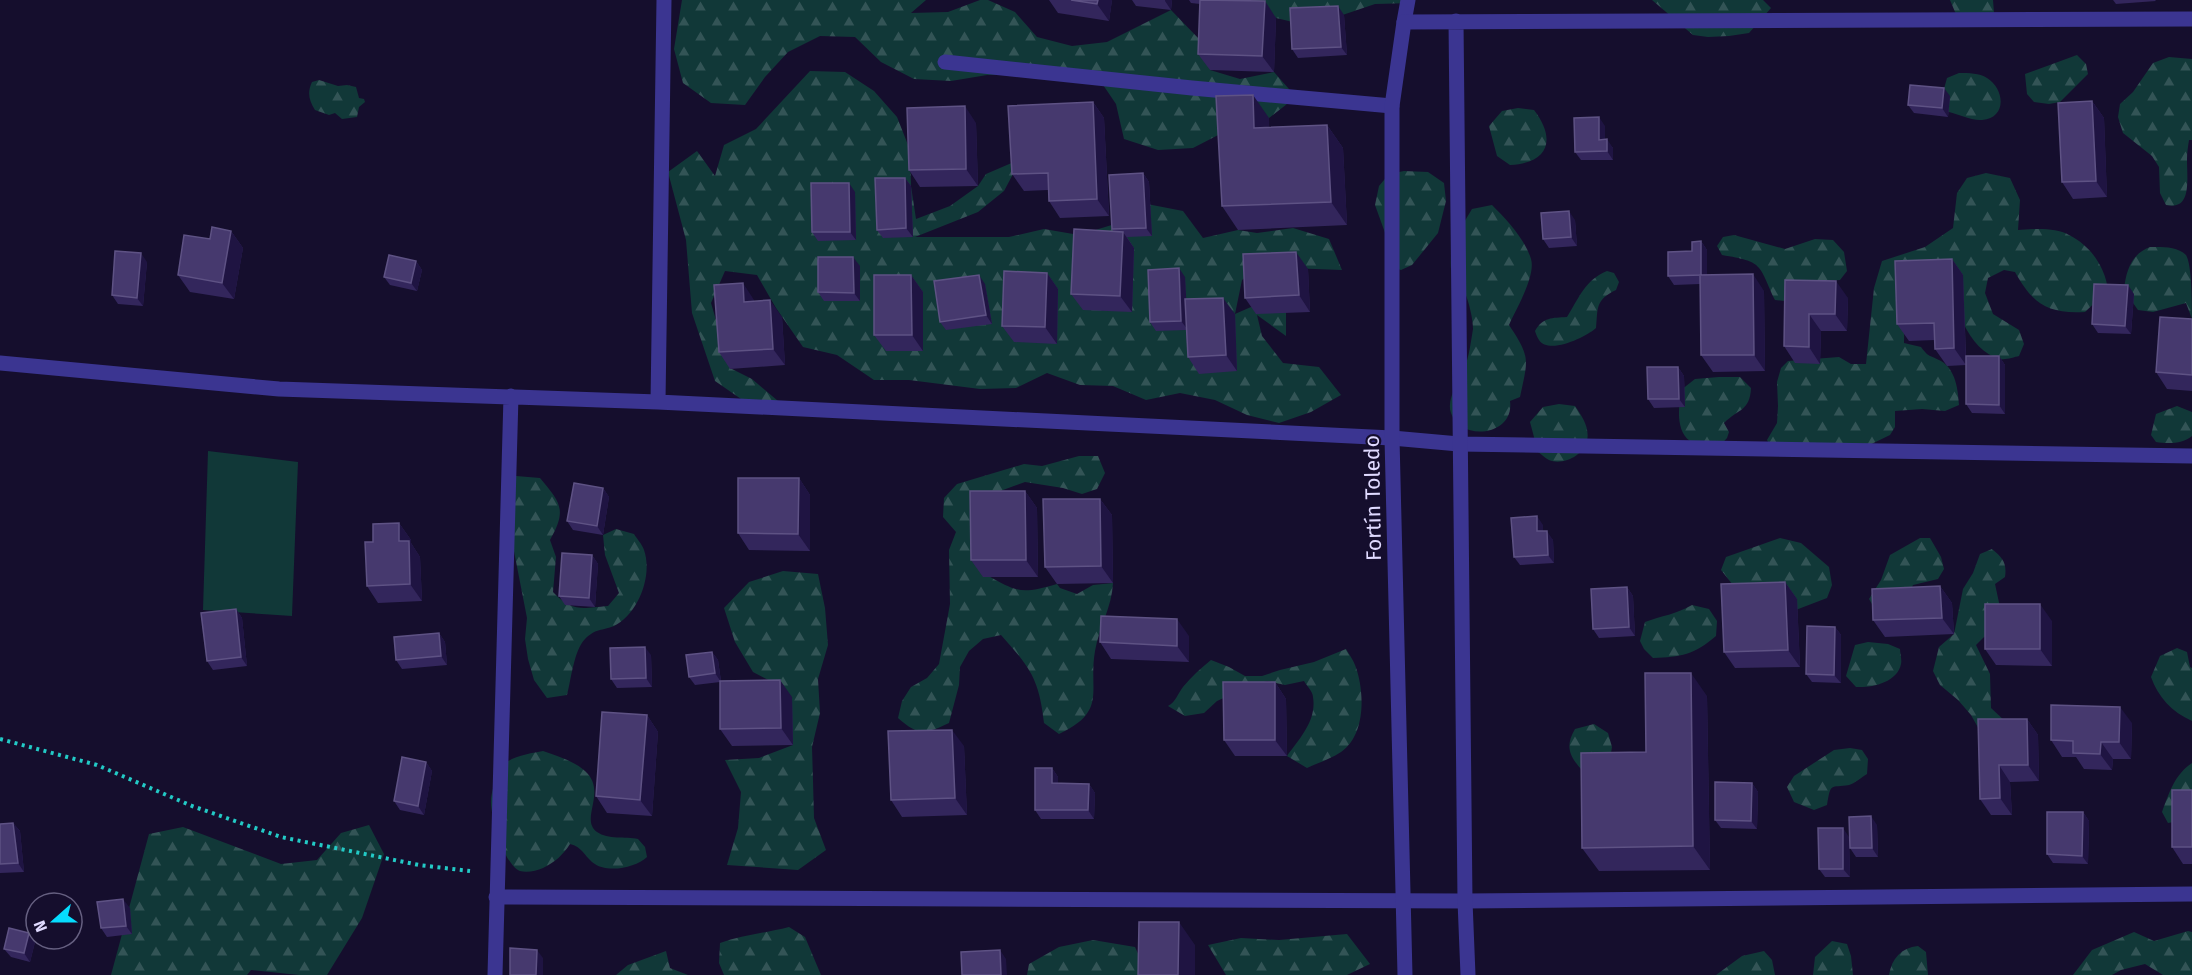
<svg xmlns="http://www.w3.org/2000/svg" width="2192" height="975" viewBox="0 0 2192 975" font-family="'Fira Sans',sans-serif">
  <defs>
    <pattern id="forest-firs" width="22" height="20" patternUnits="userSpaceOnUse" patternTransform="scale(1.5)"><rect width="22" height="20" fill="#113838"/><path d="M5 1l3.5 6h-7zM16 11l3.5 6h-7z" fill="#335456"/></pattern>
  </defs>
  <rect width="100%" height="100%" fill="#150e2d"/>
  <!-- forest -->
  <path fill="url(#forest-firs)" d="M682,0H926L911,13L948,12L980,0H988L1015,12L1037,37L1072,46L1107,42L1171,10L1199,39L1210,70L1240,79L1274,72L1296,97L1269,118L1224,132L1193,148L1158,150L1124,139L1116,104L1095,73L987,75L951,81L914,79L881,62L855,37L820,36L788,52L765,77L745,105L711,103L683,83L674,49Z
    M1253,0H1413V3L1375,4L1310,26L1276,18Z
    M1652,0H1763L1771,8L1749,33L1729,36L1708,37L1693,35Z
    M1950,0H1993L1994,13L1958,19Z
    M2077,55L2086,64L2088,74L2060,102L2049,104L2034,102L2027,94L2025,74Z
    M2169,57L2192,59V140H2189C2188,146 2187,153 2187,159C2187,180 2192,211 2166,205L2160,193L2159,167L2152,156L2123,133L2118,117L2120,104L2133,92L2153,63Z
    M810,71L845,72L874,91L897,117L910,150L911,186L916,219L950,206L978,186L986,174L1021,159L1004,191L978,212L915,237H1009L1044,229L1079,235L1115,224L1147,204L1183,211L1203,238L1238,230L1257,233L1293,228L1329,239L1342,270L1289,268L1254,271L1242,280L1235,314L1251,307L1286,301V336L1257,315L1262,336L1283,363L1319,367L1341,395L1311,412L1279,423L1247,415L1215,400L1180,393L1146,400L1113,386L1080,385L1047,373L1016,388L980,389L909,380H874L837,355L803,347L776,308L757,275L725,271L711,303L730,368L752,379L778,401H744L715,381L692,313L686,240L668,172L697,151L715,176L724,145L756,129Z
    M1959,73C1969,73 1979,73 1987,78C2005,89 2007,118 1982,120C1972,121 1956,113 1945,111L1942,96L1947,78Z
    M319,80L338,86L347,85L356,87L359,98L364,99L365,102L359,107L357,117L342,119L335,113L329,115L315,110C309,100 307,93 312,82Z
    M1518,108L1534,110C1557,140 1548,163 1510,165L1497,156L1489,126L1502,111Z
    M1404,171L1428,172L1444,183L1446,201L1438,233L1412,265L1401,270L1391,267L1388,241L1375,205L1379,186L1389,174Z
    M1986,173L2010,178L2020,200L2018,230C2033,229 2055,227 2069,235C2091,246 2105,267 2108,290L2085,312C2047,314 2033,304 2015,272L2004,270L1988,278L1985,293L1993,314L2019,330L2024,344L2019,356C2014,357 2006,360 2001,359C1966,351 1955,301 1944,273H1905L1904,343L1921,347C1929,358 1930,355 1941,361C1956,370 1958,390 1959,405L1945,411L1922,409L1895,411V427L1890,435L1859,450L1773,451L1767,440L1777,423L1778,406L1777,382L1781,368L1788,361L1839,357L1851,364H1866L1874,288L1882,261L1925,247L1953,228L1957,193L1967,178Z
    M1492,205C1506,219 1525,239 1531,259C1536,276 1516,309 1509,325C1531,358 1528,359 1520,397L1510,401C1515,436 1460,442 1451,413C1446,399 1459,382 1464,369C1469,358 1471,341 1473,329C1473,319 1469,302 1465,293C1462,286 1455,280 1452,273C1450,268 1451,260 1451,255L1465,240L1463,224L1472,209Z
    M1734,235L1785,249L1815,239L1833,240L1844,252L1847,271L1840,280L1820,281L1785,301L1775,300C1758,264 1764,262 1722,255L1717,246L1723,237Z
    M2150,247C2161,247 2177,246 2186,255C2192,265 2192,304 2192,319L2186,303L2153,312L2138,310L2124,290C2126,271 2131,254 2150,247Z
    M1607,271L1614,273L1619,282L1616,290C1595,300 1598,308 1596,328C1586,337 1549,355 1539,340C1537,337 1536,334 1535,331C1543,317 1552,318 1567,317C1579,298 1585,280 1607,271Z
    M1719,377H1740L1751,388C1750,411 1738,409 1724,423L1729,432L1727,438L1717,449C1709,447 1696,446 1690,441C1675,430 1679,406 1681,390L1695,379Z
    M1559,404L1575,406C1582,416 1590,428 1587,441C1584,455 1563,466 1549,460C1545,458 1541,454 1538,452L1530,422L1543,407Z
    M2177,406L2192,412V436C2183,444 2168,444 2156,442L2151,435L2156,414Z
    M1079,456H1098L1105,473L1097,489L1082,494L1063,488L1025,482L992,494L987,575C1018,593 1022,594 1057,584L1060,588L1077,594L1093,585L1113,583C1112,607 1099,627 1095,651C1088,691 1108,711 1059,734L1044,723C1039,678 1030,668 1001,635L983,639L969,651L960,667L959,685L949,723C926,734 918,736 898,718L902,701L911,687L927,678L939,664L950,604L949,550L956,532L943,517L944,498L957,484L1024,464L1042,466Z
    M516,476L540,478C561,503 567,510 550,540L556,557L553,592C573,613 582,608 608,606L619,593L605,555L603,535L616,529L634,534C637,539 642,544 644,550C653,576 638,614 614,626C602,631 596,628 585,639C574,650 571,680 567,695L547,698L534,680L528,659L525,639L527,618L512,541Z
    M1780,538L1801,543L1829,567L1832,585L1827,598L1793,611L1733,585L1721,570L1726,557Z
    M1920,538H1930L1941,557L1944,569L1938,579L1913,585L1910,591L1875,609L1869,599L1881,580L1890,555Z
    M1992,549C2003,558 2007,563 2005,577L1995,584L2001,612L1993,628L1976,645L1990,674L1991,708L2007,723L1985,740L1971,715L1958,700L1940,685L1933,671L1939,647L1954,634L1963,589L1973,573L1980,554Z
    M783,571L818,574L825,608L828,645L818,679L820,713L812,747L813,781L814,818L826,850L798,870L727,865L738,828L741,792L725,760L759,758L793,745L784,688L753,672L735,642L724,608L749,582Z
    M1692,605L1709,609L1717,621L1716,636C1694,655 1681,657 1653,658L1644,649L1640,641L1645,622C1661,616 1677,614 1692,605Z
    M1868,642L1888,644L1900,649C1900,653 1902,659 1901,664C1897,683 1871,688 1856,687L1846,676L1855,645Z
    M2177,648L2187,652L2190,667L2192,668V721C2172,712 2158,697 2151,677L2160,656Z
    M1346,649C1349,654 1353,660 1355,665C1365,691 1366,735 1341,752C1331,759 1317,763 1307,768L1287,756C1299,739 1317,721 1313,697C1313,692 1307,686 1304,681L1285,685L1267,681L1250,686L1217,701L1204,713L1185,716L1168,706C1176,702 1178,693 1183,687C1191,677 1201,668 1211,660L1229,667L1245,676H1262L1280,670L1314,662Z
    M1594,724L1608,733L1612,747L1610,759L1582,770C1569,756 1565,746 1575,729Z
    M1850,748L1862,750L1868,759L1867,774C1862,777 1854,784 1849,785C1830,788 1831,782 1827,805L1814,810L1794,802L1787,787L1794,776L1834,750Z
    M543,751C557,756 574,761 585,771C608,792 579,819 597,832C608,840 625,836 638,839L645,847L647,857C635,868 606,874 592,862C584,855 582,847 570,844C563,855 555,862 543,868C536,871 527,873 520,871C504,865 490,815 491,800C492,790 497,771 503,765C512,756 532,753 543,751Z
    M2192,763V809L2179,821L2168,823L2162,812C2169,793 2175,774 2192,763Z
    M369,825L384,854L362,918L327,975H299L251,970L247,975H111L149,834L183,827L281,864L317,860L341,833Z
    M789,927L805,937L821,975H724L719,963L720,943C742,935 766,933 789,927Z
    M2188,931L2192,932V975H2163L2145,964L2121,970L2112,975H2073L2092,950L2134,932L2154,941Z
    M1347,934L1370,964L1347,975H1226L1208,945L1241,938L1279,940Z
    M1093,940L1135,947L1148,975H1027L1029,964L1059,947Z
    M1832,941L1847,944L1851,956L1853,975H1813L1815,957Z
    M1918,946L1926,952L1928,975H1889C1892,958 1901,948 1918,946Z
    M666,951L670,968L688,975H616L628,965Z
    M1764,951L1772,960L1775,975H1716L1742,956Z"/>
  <!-- pitch -->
  <path fill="#113838" d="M208,451L298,462L292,616L203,610Z"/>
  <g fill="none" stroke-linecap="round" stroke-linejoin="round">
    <!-- path -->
    <path stroke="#23cac6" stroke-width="4" stroke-dasharray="3 4.5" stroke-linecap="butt" d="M0,739L97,765L192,806L281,837L419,865L470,871"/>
    <!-- minor -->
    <path stroke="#3b3591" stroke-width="15" d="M1404,22L1408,0
      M945,62L1192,88L1392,106
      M0,363L279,389L658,402L1392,438L1459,444L2192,456
      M658,402L664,0
      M496,897L1465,901L2192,894
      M495,975L511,396"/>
    <!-- tertiary -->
    <path stroke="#3b3591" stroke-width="15" d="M1456,21L1465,901L1468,975
      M1405,975L1392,438V106L1404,22L2192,19"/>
  </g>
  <!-- wall -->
  <path fill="#33265c" d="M1049,0H1112L1109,21L1058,13Z
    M1132,0H1172L1171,10L1136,6Z
    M1189,0H1238L1276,18L1274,72L1210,70L1198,54L1200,4L1191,3Z
    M2113,0H2155L2156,1L2116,4Z
    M1344,15L1347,55L1298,58L1292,49Z
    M1950,96L1948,117L1914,113L1908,105Z
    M2092,101L2104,118L2107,197L2073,199L2062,182Z
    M1093,102L1104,118L1109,216L1060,218L1049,201L1048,190L1024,191L1012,174Z
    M1269,118V127L1327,125L1343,148L1347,225L1238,230L1222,206Z
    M976,123L978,186L920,187L909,170Z
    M1605,126V139L1613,148V160H1581L1575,152Z
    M1143,173L1149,182L1152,236L1127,237L1134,248L1132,312L1083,310L1071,294L1113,231L1112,229Z
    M905,178L911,186L913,237L883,238L877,230Z
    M855,192L856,240L818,241L812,232Z
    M1575,220L1577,246L1549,248L1543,239Z
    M231,231L243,248L234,299L190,292L178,275L210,239Z
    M1701,241L1707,250V275L1764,291L1765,371L1713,372L1701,355L1700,284L1674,285L1668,276L1692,251Z
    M1952,259L1963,275L1966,356H1999L2005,365V414L1972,413L1966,404V365L1947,366L1935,349V340L1909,341L1897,324Z
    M416,261L422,270L417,291L390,285L384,277Z
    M147,262L143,306L118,304L112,295Z
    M860,266V301H824L818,292Z
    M1308,269L1310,312L1256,314L1245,298Z
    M1047,273L1058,289L1057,344L1014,342L1002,326Z
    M911,275L923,292V351H886L874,335Z
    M1185,277L1186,299L1235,314L1237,371L1199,374L1188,357L1186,330L1156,331L1150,322Z
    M1785,280L1848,298L1847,331H1821L1820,364L1795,363L1784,346Z
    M985,284L992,324L946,330L940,322Z
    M2134,294L2131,334L2098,333L2092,324Z
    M754,300V301L782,317L785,365L730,369L719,352Z
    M2192,319V391L2167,389L2156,372Z
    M1678,367L1684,376L1685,407L1654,408L1648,399Z
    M799,478L810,495V551L749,550L738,533Z
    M603,488L609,497L603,535L573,530L567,521Z
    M1025,491L1037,508L1038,577H983L971,560Z
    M1100,499L1112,515L1113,583L1057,584L1045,567Z
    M399,523L411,540V543L420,557L422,601L378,603L367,586L373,542Z
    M1543,525V531L1553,540L1554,563L1520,565L1514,557Z
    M592,555L598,564L595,607L565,605L559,596Z
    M1785,582L1797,599L1800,667L1735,668L1724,652Z
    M1940,586L1952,603L1954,634L1885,637L1873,620Z
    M1627,587L1633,596L1635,636L1599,638L1593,629Z
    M236,609L242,618L247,666L213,670L207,661Z
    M2052,621V666L1996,665L1985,649Z
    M1835,627L1841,635V683L1812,682L1806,674Z
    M439,633L445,642L447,665L402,669L396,660Z
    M1189,636V662L1111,659L1100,642Z
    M712,652L718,660L721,681L792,697L793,745L732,746L720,729V682L695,685L689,677Z
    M651,655L652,687L617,688L611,679Z
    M1275,682L1286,699L1287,756H1235L1224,740Z
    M1707,696L1710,870L1599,871L1582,848L1646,752Z
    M647,715L658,732L652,816L607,813L596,796Z
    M2027,719L2038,735L2039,781L2010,782L2012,815H1991L1980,799Z
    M2132,723L2131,759H2113L2112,770L2084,769L2076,757H2062L2051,740Z
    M964,746L967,815L902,817L891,800Z
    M426,762L432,771L424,815L400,810L394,801Z
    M1052,768L1058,777V783L1089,784L1095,793L1094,819H1041L1035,810Z
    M1752,783L1758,792L1757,829L1721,828L1715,820Z
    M2192,790V864H2183L2172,847Z
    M2083,812L2089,821L2088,864L2053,863L2047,854Z
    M13,823L20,831L24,872L0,873V824Z
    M1877,825L1878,857H1856L1850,848Z
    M1849,837L1850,877H1825L1819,869Z
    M130,908L132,934L107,937L101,928Z
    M35,942L30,962L11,957L4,949Z"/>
  <!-- shaded-wall -->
  <path fill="#1f1442" d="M1098,0H1112L1109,21L1097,4Z
    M1165,0H1172L1171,10L1165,1Z
    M1265,1L1276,18L1274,72L1262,56Z
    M1338,6L1344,15L1347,55L1341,47Z
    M1944,88L1950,96L1948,117L1942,108Z
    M1253,95L1269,118L1270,151L1254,128Z
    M2092,101L2104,118L2107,197L2096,181Z
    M1093,102L1104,118L1109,216L1097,199Z
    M965,106L976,123L978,186L966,169Z
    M1599,117L1605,126V148L1599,140Z
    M1327,125L1343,148L1347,225L1331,202Z
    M1607,139L1613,148V160L1607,151Z
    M1143,173L1149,182L1152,236L1146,228Z
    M905,178L911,186L913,237L906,228Z
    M849,183L855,192L856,240L850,232Z
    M1569,211L1575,220L1577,246L1571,237Z
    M231,231L243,248L234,299L222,283Z
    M1123,232L1134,248L1132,312L1120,296Z
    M1701,241L1707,250V284L1701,275Z
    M1296,252L1308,269L1310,312L1299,295Z
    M141,253L147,262L143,306L137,298Z
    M853,257L860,266V301L854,293Z
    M1952,259L1963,275L1966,365L1954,348Z
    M416,261L422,270L417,291L411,283Z
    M1179,268L1185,277L1188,330L1181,321Z
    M1047,273L1058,289L1057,344L1045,327Z
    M1753,274L1764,291L1765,371L1754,355Z
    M911,275L923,292V351L912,335Z
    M979,275L985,284L992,324L986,315Z
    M1836,281L1848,298L1847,331L1835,314Z
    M743,283L754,300L756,319L744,302Z
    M2128,285L2134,294L2131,334L2125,326Z
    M1223,298L1235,314L1237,371L1226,355Z
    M770,300L782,317L785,365L773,349Z
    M1809,314L1821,331L1820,364L1809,347Z
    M1999,356L2005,365V414L1999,405Z
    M1678,367L1684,376L1685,407L1679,399Z
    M799,478L810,495V551L798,534Z
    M603,488L609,497L603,535L597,526Z
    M1025,491L1037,508L1038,577L1026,560Z
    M1100,499L1112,515L1113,583L1101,566Z
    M1537,516L1543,525V540L1537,531Z
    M399,523L411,540V543L420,557L422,601L410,584L399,541Z
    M1547,531L1553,540L1554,563L1548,555Z
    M592,555L598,564L595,607L589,598Z
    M1785,582L1797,599L1800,667L1788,650Z
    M1940,586L1952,603L1954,634L1942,618Z
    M1627,587L1633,596L1635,636L1629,627Z
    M2040,604L2052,621V666L2040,649Z
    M236,609L242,618L247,666L241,657Z
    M1177,619L1189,636V662L1177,646Z
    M1835,627L1841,635V683L1834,675Z
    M439,633L445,642L447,665L441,656Z
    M645,647L651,655L652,687L646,678Z
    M712,652L718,660L721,682L715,673Z
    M1691,673L1707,696L1710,870L1693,846Z
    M780,680L792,697L793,745L781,728Z
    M1275,682L1286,699L1287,756L1275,740Z
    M2120,707L2132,723L2131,759L2119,742Z
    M647,715L658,732L652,816L640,800Z
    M2027,719L2038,735L2039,781L2028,765Z
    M952,730L964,746L967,815L955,798Z
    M2101,742L2113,759L2112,770L2100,754Z
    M426,762L432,771L424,815L418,806Z
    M1999,765L2010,782L2012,815L2000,798Z
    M1052,768L1058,777V792L1052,783Z
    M1752,783L1758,792L1757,829L1751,821Z
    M1089,784L1095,793L1094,819L1088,810Z
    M2083,812L2089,821L2088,864L2082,856Z
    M1871,816L1877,825L1878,857L1872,848Z
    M13,823L20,831L24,872L18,863Z
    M1843,828L1849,837L1850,877L1843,869Z
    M123,899L130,908L132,934L126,926Z
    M1179,922L1195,945V975H1178Z
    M29,933L35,942L30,962L24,953Z
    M537,950L543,958V975H536Z
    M1000,950L1006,959L1007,975H1001Z"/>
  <!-- building -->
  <path fill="#46396e" stroke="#5e5284" stroke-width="1.5" d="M1071,0H1098L1097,4Z
    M1200,0L1265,1L1262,56L1198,54Z
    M1338,6L1341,47L1292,49L1290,8Z
    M1910,85L1944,88L1942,108L1908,105Z
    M1253,95L1254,128L1327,125L1331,202L1222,206L1216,96Z
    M2092,101L2096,181L2062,182L2058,103Z
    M1093,102L1097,199L1049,201L1048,173L1012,174L1008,106Z
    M965,106L966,169L909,170L907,108Z
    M1599,117V140L1607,139V151L1575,152L1574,118Z
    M1143,173L1146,228L1112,229L1109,175Z
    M875,178H905L906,228L877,230Z
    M811,183H849L850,232H812Z
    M1569,211L1571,237L1543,239L1541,213Z
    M212,227L231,231L222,283L178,275L184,235L210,239Z
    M1074,229L1123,232L1120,296L1071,294Z
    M1701,241V275L1668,276V252L1692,251V242Z
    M115,251L141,253L137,298L112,295Z
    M1296,252L1299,295L1245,298L1243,254Z
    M389,255L416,261L411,283L384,277Z
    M818,257H853L854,293L818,292Z
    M1952,259L1954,348L1935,349L1934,323L1897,324L1895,261Z
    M1179,268L1181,321L1150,322L1148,270Z
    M1004,271L1047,273L1045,327L1002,326Z
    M1753,274L1754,355H1701L1700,275Z
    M874,275H911L912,335H874Z
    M979,275L986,315L940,322L934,281Z
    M1785,280L1836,281L1835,314H1809V347L1784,346Z
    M743,283L744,302L770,300L773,349L719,352L714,285Z
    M2094,284L2128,285L2125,326L2092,324Z
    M1223,298L1226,355L1188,357L1185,299Z
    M2160,317L2192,319V375L2156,372Z
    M1966,356H1999V405L1966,404Z
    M1647,367H1678L1679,399H1648Z
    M738,478H799L798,534L738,533Z
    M574,483L603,488L597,526L567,521Z
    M970,491H1025L1026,560H971Z
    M1043,499H1100L1101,566L1045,567Z
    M1537,516V531H1547L1548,555L1514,557L1511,518Z
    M399,523V541H409L410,584L367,586L365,542H373V524Z
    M562,553L592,555L589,598L559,596Z
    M1785,582L1788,650L1724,652L1721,584Z
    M1940,586L1942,618L1873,620L1872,589Z
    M1627,587L1629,627L1593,629L1591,589Z
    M1985,604H2040V649H1985Z
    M236,609L241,657L207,661L201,613Z
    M1101,616L1177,619V646L1100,642Z
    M1807,626L1835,627L1834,675L1806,674Z
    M439,633L441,656L396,660L394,637Z
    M645,647L646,678L611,679L610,648Z
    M712,652L715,673L689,677L686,655Z
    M1645,673H1691L1693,846L1582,848L1581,753L1646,752Z
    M780,680L781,728L720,729V681Z
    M1223,682H1275V740H1224Z
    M2051,705L2120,707L2119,742H2101L2100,754L2073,753V741L2051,740Z
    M602,712L647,715L640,800L596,796Z
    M1978,719H2027L2028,765H1999L2000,798L1980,799Z
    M952,730L955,798L891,800L888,731Z
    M402,757L426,762L418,806L394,801Z
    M1035,768H1052V783L1089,784L1088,810H1035Z
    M1715,782L1752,783L1751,821L1715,820Z
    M2172,790H2192V847H2172Z
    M2047,812H2083L2082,856L2047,854Z
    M1871,816L1872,848H1850L1849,817Z
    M13,823L18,863L0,864V824Z
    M1818,828H1843V869H1819Z
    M123,899L126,926L101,928L97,902Z
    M1139,922H1179L1178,975H1138Z
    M9,928L29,933L24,953L4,949Z
    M510,948L537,950L536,975H510Z
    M1000,950L1001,975H962L961,952Z"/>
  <g text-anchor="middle" stroke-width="4.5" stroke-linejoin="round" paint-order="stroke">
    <!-- street labels -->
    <g font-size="21" fill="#e0daff" stroke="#150e2d">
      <text transform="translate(1373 498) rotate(-91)" y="7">Fortín Toledo</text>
    </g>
  </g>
  <!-- north arrow -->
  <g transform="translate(54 921) rotate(249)"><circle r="28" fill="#150e2d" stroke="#666081" stroke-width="1.5"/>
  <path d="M0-4.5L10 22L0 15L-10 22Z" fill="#06ddff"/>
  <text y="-9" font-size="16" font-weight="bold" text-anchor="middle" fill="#e0daff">N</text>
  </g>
</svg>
